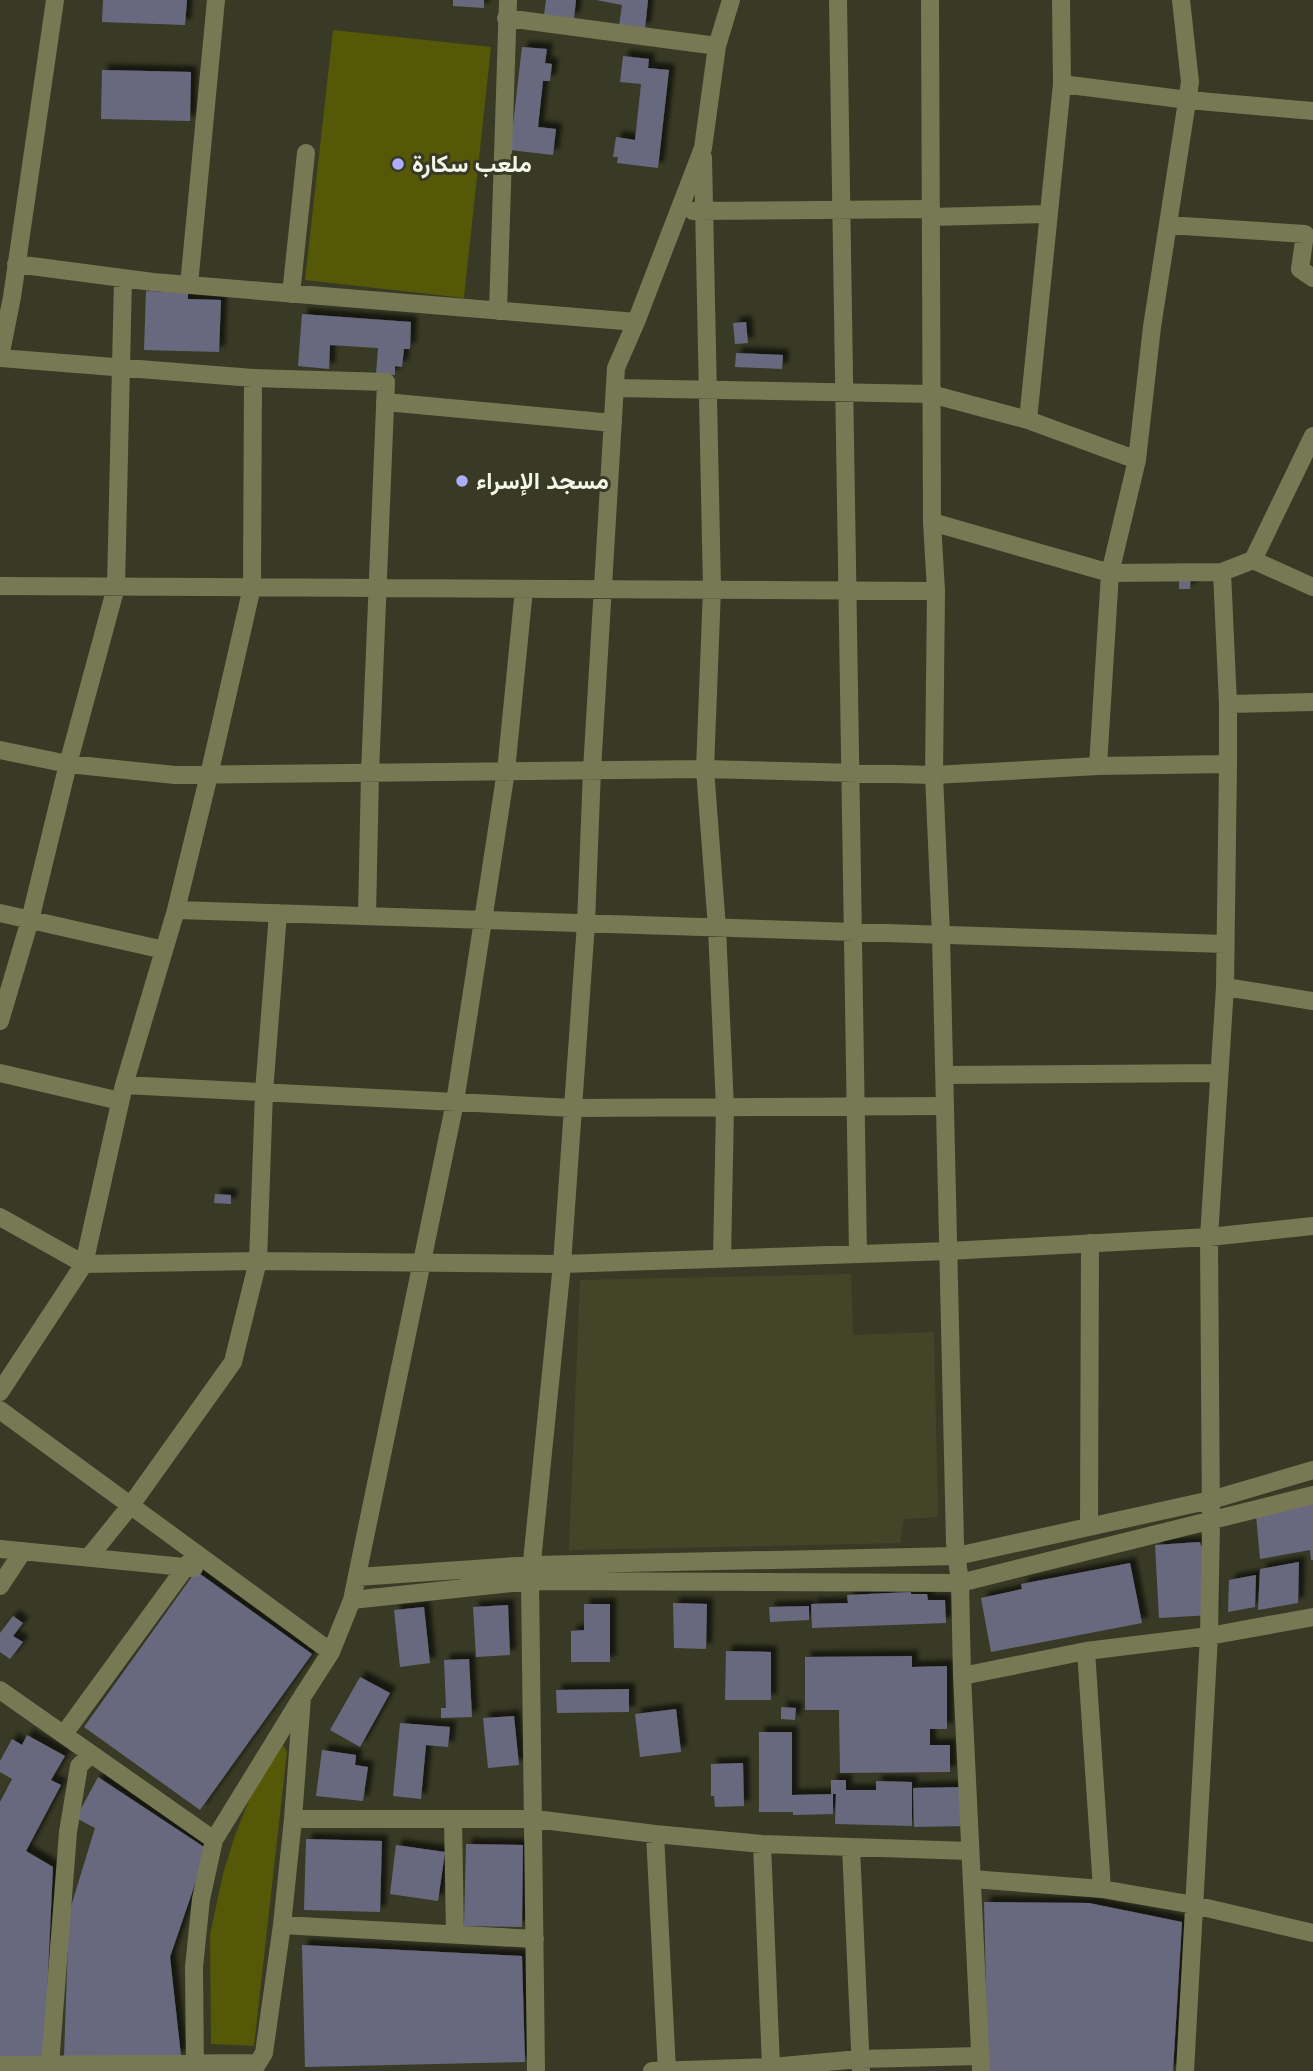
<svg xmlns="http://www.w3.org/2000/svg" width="1313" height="2071" viewBox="0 0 1313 2071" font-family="'Noto Serif',Vazirmatn,serif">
  <defs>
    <filter id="shadow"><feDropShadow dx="6" dy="-6" stdDeviation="2" flood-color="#0009"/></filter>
  </defs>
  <rect width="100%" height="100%" fill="#383a25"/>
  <!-- built -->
  <path fill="#434529" d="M851,1274L853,1335L934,1332L938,1517L904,1519L900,1543L569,1550L580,1280Z"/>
  <!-- green -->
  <path fill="#555806" d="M333,30L491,47L464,298L305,280Z
    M283,1745L287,1752L254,2046L211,2044L210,1935L223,1874L234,1838L253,1790Z"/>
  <!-- building -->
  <path fill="#68697f" filter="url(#shadow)" d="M103,0H187L185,25L102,22Z
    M453,0H484V8L453,6Z
    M546,0H576L574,19L544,15Z
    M596,0H648L645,29L619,26L622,5Z
    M522,47L547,49L545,63L552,64L550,81H543L538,127L556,129L553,155L510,150Z
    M623,56L649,59L648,68L669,70L658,168L617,163L618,157H613L616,137L635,140L641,84L620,82Z
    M102,70L191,72L190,121L101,119Z
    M146,291L188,293V299L221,300L219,352L144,350Z
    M302,314L411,322L410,349H404L402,367L395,366V375L376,374L378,348L330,345L329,369L298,366Z
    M746,322L748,343L735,344L733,323Z
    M736,353L783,355L782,369L735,367Z
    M1179,576H1191L1190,589H1179Z
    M215,1194L231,1195V1204L214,1203Z
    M1313,1503V1560H1311L1310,1550L1260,1559L1256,1515Z
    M1200,1542L1201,1546H1208L1212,1615L1159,1618L1155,1545Z
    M1299,1562L1298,1603L1258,1610L1260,1569Z
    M1130,1563L1142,1623L991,1652L981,1598L1022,1589L1021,1584Z
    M196,1571L312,1654L200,1810L84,1727Z
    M1256,1575L1255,1607L1228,1612L1229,1580Z
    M911,1592V1594H927L928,1600H945L946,1623L812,1628L811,1604L848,1603L847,1595Z
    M673,1603L707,1604L706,1649L674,1648Z
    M584,1604H610V1662H571V1631L584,1630Z
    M508,1605L510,1655L476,1657L473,1607Z
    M809,1606V1620L770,1622L769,1607Z
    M424,1607L430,1663L400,1667L394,1610Z
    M13,1616L23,1623L13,1636L23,1642L10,1659L0,1652V1633Z
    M726,1651L771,1652V1700H725Z
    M912,1656V1667L947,1666V1729H930V1745H950V1772L840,1773L839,1710H805V1657Z
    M469,1659L472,1717L441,1718V1708H446L444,1660Z
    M360,1677L390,1693L360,1747L330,1730Z
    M629,1689V1712L557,1713L556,1690Z
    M781,1707L796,1708L795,1720L781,1719Z
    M676,1709L681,1752L640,1757L635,1714Z
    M514,1716L519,1765L488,1768L483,1718Z
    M400,1723L450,1727L448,1747L426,1745L421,1799L393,1796Z
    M759,1732H792V1795L833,1794V1814L793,1815V1812H759Z
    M27,1735L65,1756L51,1780L61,1785L26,1851L53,1867L44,2057L0,2056V1802L12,1779L0,1772V1761L12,1739L22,1745Z
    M322,1750L356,1755L355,1765L368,1767L363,1801L316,1796Z
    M743,1763L744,1806L715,1807L714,1796H711V1764Z
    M98,1777L207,1849L170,1957L181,2056L64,2057L69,1913L95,1828L76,1818Z
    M831,1780H846V1790H876V1781L912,1782V1826L835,1824L836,1794H831Z
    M965,1787V1826L914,1827L913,1788Z
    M306,1839L382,1841L380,1912L304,1910Z
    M466,1844L523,1845L522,1927L464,1926Z
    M396,1845L445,1852L438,1901L390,1894Z
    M984,1902L1089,1903L1182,1922L1173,2071H988Z
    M302,1945L522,1956L525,2062L305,2067Z"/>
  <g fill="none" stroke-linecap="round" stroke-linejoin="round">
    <!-- minor -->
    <path stroke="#767954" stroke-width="18" d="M838,0L858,1254
      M506,18L717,46
      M1062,84L1188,100L1313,111
      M703,157L712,589L705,769L717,928L725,1108L722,1258
      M693,211L931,209
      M931,217L1048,214
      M1168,225L1305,234L1300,269L1313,278
      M16,264L153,282L636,322
      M189,285L216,0
      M291,294L306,153
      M498,311L508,0
      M0,357L12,297L55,0
      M0,358L253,378L386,382L370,773L367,916
      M615,388L931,394L1028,420L1137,460
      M385,402L613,423
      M1028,420L1062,84L1061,0
      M932,522L1110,573L1222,572L1228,704V764L1225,987L1209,1237L1211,1522L1209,1636L1185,2071
      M1253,560L1313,587
      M1222,572L1253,560L1313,436
      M0,586L936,591
      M1228,704L1313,702
      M0,750L68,764L175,775L705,769L934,775L1098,766L1110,573L1137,460L1152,327L1190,82L1181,0
      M1098,766L1228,764
      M176,910L1225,944
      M0,913L164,950
      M1225,987L1313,1001
      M0,1021L30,920L68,764L116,587L123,278
      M0,1073L120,1101
      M945,1075L1219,1073
      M124,1085L572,1108L945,1106
      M0,1217L84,1264L258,1261L562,1264L949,1251L1209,1237L1313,1226
      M0,1392L84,1264L124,1085L176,910L209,775L252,587L253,378
      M0,1410L331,1652
      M1089,1527L1090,1243
      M0,1549L194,1568
      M89,1557L131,1505L233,1362L258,1261L264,1092L278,913
      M357,1577L532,1565L957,1556L1211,1500L1313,1470
      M0,1586L23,1551
      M352,1600L530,1581L960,1583L1313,1495
      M1086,1651L1102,1889
      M962,1676L1086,1651L1209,1636L1313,1617
      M0,1690L214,1840
      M64,1734L196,1553
      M293,1819H535L655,1834L762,1844L970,1851
      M453,1819L455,1934
      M655,1834L667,2071
      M762,1844L771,2067
      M851,1847L861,2071
      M972,1879L1102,1889L1194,1905L1313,1933
      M282,1925L535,1939
      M0,2065L258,2063
      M50,2065L68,1832L79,1766L91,1754
      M195,2071L194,1967L201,1899L214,1840L300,1700
      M253,2071L264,2053L282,1925L293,1819L302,1697L331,1652L352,1600L455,1102L506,771L524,589
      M536,2071L530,1581L562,1264L586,923L592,770L616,368L636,322L703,148L717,46L731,0
      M652,2071L771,2067L860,2059L980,2056"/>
    <!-- tertiary -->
    <path stroke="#767954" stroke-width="18" d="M930,0L932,522L936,591L934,775L941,935L955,1543L960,1583L962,1676L981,2071"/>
  </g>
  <!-- markers -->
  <g fill="#adaefb" stroke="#383a25" stroke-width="2.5">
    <circle cx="398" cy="164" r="7"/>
    <circle cx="462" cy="481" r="7"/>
  </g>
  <g text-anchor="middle" stroke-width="6" stroke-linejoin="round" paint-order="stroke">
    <!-- poi labels -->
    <g font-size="24" font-weight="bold" fill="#f5f6ea" stroke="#383a25" text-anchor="start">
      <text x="412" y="172">ملعب سكارة</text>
      <text x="476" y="489">مسجد الإسراء</text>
    </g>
  </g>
</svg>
